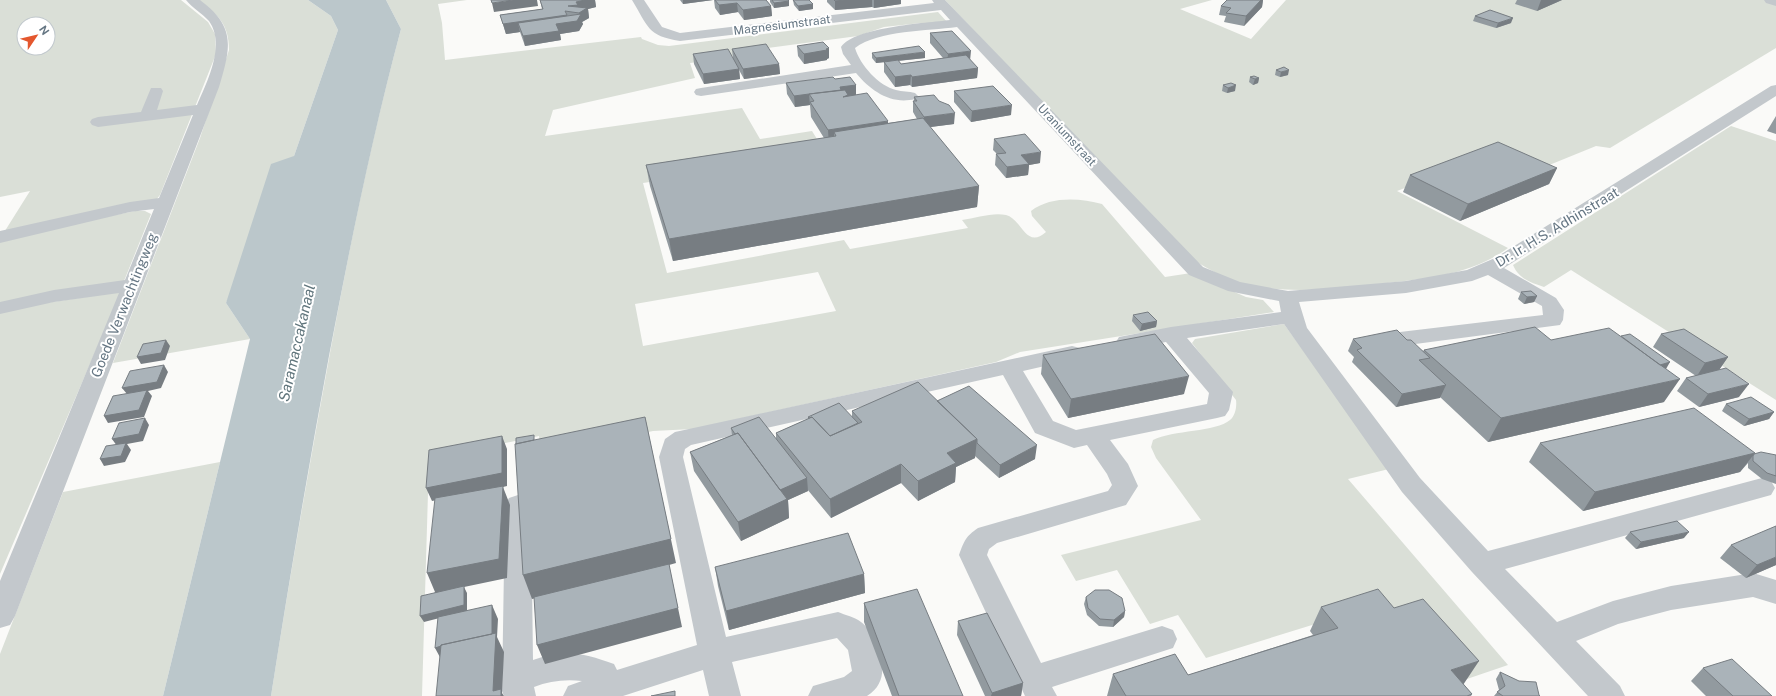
<svg xmlns="http://www.w3.org/2000/svg" width="1776" height="696" viewBox="0 0 1776 696" font-family="'Public Sans',sans-serif">
  <rect width="100%" height="100%" fill="#fafaf8"/>
  <!-- green -->
  <path fill="#dadfd7" fill-rule="evenodd" d="M0,0H181L208,22L215,34L216,54L160,195L156,200L3,234L30,191L0,197ZM24,24H48V48H24Z
    M199,0H308L331,16L338,30L294,156L226,303L250,339L113,363L200,138L229,50C229,24 218,15 199,0Z
    M386,0H467L438,4L442,23L445,60L641,37L642,39L658,45L669,46L938,12L948,23L929,25L921,23L884,27L858,36L737,52L730,58L690,63L695,78L553,110L545,136L742,108L760,139L812,131L827,155L643,183L667,273L844,240L850,249L968,228L962,220C976,218 993,212 1006,215C1022,219 1026,250 1046,232L1032,216L1031,211C1050,196 1080,198 1102,204L1165,277L1191,273L1246,297L1263,300L1274,312L1020,352L996,362L693,429L653,431L541,455L539,436L429,459L422,696H271C289,581 309,467 330,353C350,244 372,136 401,29ZM818,272L836,311L643,346L635,304Z
    M945,0H1212L1180,9L1251,39L1286,0H1776V48L1610,148L1596,146L1537,170L1495,153L1397,191L1508,248C1470,276 1422,279 1378,284C1337,289 1297,293 1257,287C1234,284 1210,270 1190,258Z
    M1731,126L1776,141V400L1571,270L1544,287C1530,282 1519,279 1513,265Z
    M135,211H145L151,214L124,281L0,305V238Z
    M118,292L120,294L0,574V310Z
    M1284,324L1389,469L1348,479L1508,665L1464,680L1367,608L1206,658L1178,615L1150,624L1117,570L1076,581L1061,555L1201,520L1156,458L1151,447L1153,440C1173,430 1216,432 1230,420C1235,416 1237,407 1236,400L1192,343L1195,339Z
    M220,462L163,696H0V654L63,492Z"/>
  <!-- water -->
  <path fill="#bbc7cb" d="M308,0H386L401,29C372,137 350,246 329,356C308,469 289,582 271,696H163L250,339L226,303L271,164L294,156L338,30L331,16Z"/>
  <g fill="none" stroke-linecap="round" stroke-linejoin="round">
    <!-- minor -->
    <path fill="#c3c8cc" fill-rule="evenodd" d="M186,0H200C236,27 231,47 219,87L15,616L10,625L0,628V581L119,293L54,302L0,314V302L54,290L125,280L154,209L130,212L0,243V231L130,202L159,198L193,115L98,127L92,125L90,122L92,119L98,117L141,112L151,88H161L163,91L157,110L197,105C207,82 226,45 209,21C202,13 192,8 186,0Z
      M632,0H644L662,27L680,33L934,3L932,0H945L1203,267L1240,282L1288,291L1406,281L1467,270L1495,258L1771,86L1776,85V96L1504,268L1556,298L1564,310L1563,320L1560,325L1400,346L1392,344L1389,339L1392,334L1400,332L1543,315L1542,306L1488,275L1472,281L1406,293L1299,302L1307,328L1420,478L1488,551L1762,478L1771,481L1775,488L1771,495L1505,569L1557,622L1613,601L1671,586L1753,573L1776,580V604L1753,597L1671,610L1618,624L1576,641L1620,686L1625,696H1588L1472,572L1402,492L1284,324L1187,338L1233,392L1229,410L1225,416L1217,418L1110,440L1128,464L1138,486L1126,505L997,543L989,549L987,555L1041,663L1162,626L1173,630L1177,639L1173,648L1052,687L1057,696H1025L959,555C964,541 966,536 978,528L1108,491L1112,485L1107,474L1087,445L1074,448L1035,433L1003,375L691,445L685,449L683,457L726,637L838,612C845,615 855,617 861,622C867,626 871,635 875,642C884,661 888,683 867,696H808L813,686L844,677L852,671L848,650L837,638L732,662L741,696H709L703,670L623,696H563L568,686L582,681C565,679 549,681 534,687L536,696H504L502,691L505,505L509,498L518,495L527,498L531,505L533,660C564,649 584,653 614,664L617,670L697,645L659,457L665,439L675,432L1072,346L1080,348L1083,353L1080,358L1023,371L1053,421L1076,430L1207,404L1209,393L1166,342L1127,349L1119,347L1116,342L1119,337L1171,327L1281,312L1279,301L1228,291L1189,275L957,27C928,31 879,30 855,48C860,65 879,86 896,90C902,92 909,91 915,93L918,96L915,99C891,105 871,91 856,73L701,96L696,95L694,92L696,89L701,88L851,65L843,54L841,47C855,27 926,23 950,20L941,10L680,41C647,36 648,26 632,0Z
      M1764,0H1776V6L1766,3Z"/>
  </g>
  <!-- wall -->
  <path fill="#929a9f" d="M540,0H595L596,7L588,9L589,18L582,22L583,24L579,31L560,34L561,40L525,46L520,32L506,34L500,15L542,9Z
    M680,0H713L683,4Z
    M714,0H766L771,6L772,16L744,20L738,12L720,15L715,8Z
    M770,0H788L789,1V6L774,8L770,2Z
    M793,0L813,4V9L799,11L794,5Z
    M827,0H901V4L874,8L872,7L835,10L827,2Z
    M1227,0H1263L1262,7L1244,26L1224,22L1226,16L1219,15L1221,6Z
    M1517,0H1562L1537,11L1515,4Z
    M1475,16L1511,23L1496,28L1473,21Z
    M930,33L970,60L978,68L977,78L912,87L910,85L895,87L884,72V62L876,63L872,58V53L925,58L898,61L901,64L943,58L930,43Z
    M797,46L829,48V58L827,59V60L804,64L798,56Z
    M732,49L779,64L780,74L744,79L739,70L740,79L704,84L694,64L693,54L733,58Z
    M1276,70L1288,75L1280,77L1275,75Z
    M1250,77L1259,78L1258,83L1253,85L1249,82Z
    M835,79L856,85V95L888,123L917,119L913,112V101H914V97L954,124L930,127L979,186L977,207L673,261L650,186L646,165L824,138L811,117L810,105L795,107L787,94L786,83Z
    M1223,85L1235,91L1227,93L1222,91Z
    M954,91L1011,115L971,122L954,102Z
    M1776,116V134L1767,131Z
    M994,139L1040,163L1029,165L1028,175L1006,178L995,165L996,154H997L993,150Z
    M1557,168L1549,184L1460,221L1403,192L1410,175Z
    M1521,292L1537,296L1534,302L1524,304L1518,299Z
    M1133,315L1157,321L1156,327L1140,331L1132,321Z
    M1661,334L1728,357L1719,370L1705,373L1739,397L1699,407L1677,391L1686,378L1696,376L1653,347Z
    M1353,339L1407,340L1423,351L1424,350L1551,340L1666,369L1664,402L1488,442L1440,397L1396,407L1352,362L1354,357L1348,351Z
    M1043,355L1184,394L1068,418L1041,374Z
    M937,401L1035,459L999,478L975,456V458L956,467L955,482L918,501L901,483L831,518L807,489L808,491L788,500L789,518L741,541L694,471L690,452L732,435L731,428L776,439V433L808,419V417H852V411Z
    M1726,404L1774,412L1769,419L1744,426L1722,411Z
    M1540,443L1776,455V484L1762,479L1748,468V463L1740,472L1583,511L1529,462Z
    M1630,532L1684,538L1636,549L1625,538Z
    M1731,545L1776,565L1746,578L1720,558Z
    M715,567L864,574L865,593L729,630L718,586Z
    M1086,597L1125,611L1124,617L1113,627L1099,626L1087,615L1084,604Z
    M864,603L963,696H892L864,622Z
    M1321,607L1394,608L1472,694L1471,696H1107L1113,674L1188,675L1313,635L1310,631Z
    M958,621L1023,683L1021,696H985L957,635Z
    M1703,668L1772,696H1706L1691,681Z
    M1500,672L1539,695L1540,696H1494L1499,690L1496,679Z"/>
  <!-- shaded-wall -->
  <path fill="#777d82" d="M513,0H537L538,6L494,12L492,3Z
    M582,0H599H595L596,7L588,9L589,18L582,22L583,24L579,31L560,34L561,40L525,46L523,36L518,23L520,32L506,34L503,24L567,15L568,22L579,17V13L568,6Z
    M683,0H713L683,4Z
    M845,0H872V7L835,10V1Z
    M874,0H901V4L874,8Z
    M1261,0H1263L1262,7L1244,26L1246,16Z
    M1541,0H1562L1537,11Z
    M789,1V6L774,8V3Z
    M737,3L738,12L720,15L719,5Z
    M813,4V9L799,11L798,6Z
    M771,6L772,16L744,20L743,10Z
    M1513,18L1511,23L1496,28L1498,23Z
    M829,48V58L827,59V60L804,64V54Z
    M971,51L970,61L947,64L948,54Z
    M925,52V58L876,63V58Z
    M779,64L780,74L744,79L743,69Z
    M978,68L977,78L912,87V77Z
    M739,69L740,79L704,84L703,74Z
    M1289,70L1288,75L1280,77L1281,72Z
    M911,75L910,85L895,87V77Z
    M1259,78L1258,83L1253,85L1255,79Z
    M856,85V96L814,101L840,87Z
    M1236,85L1235,91L1227,93L1228,88Z
    M809,94L810,105L795,107L794,96Z
    M1012,105L1011,115L971,122L972,111Z
    M955,113L954,124L923,128L924,117Z
    M888,121V137L836,136L834,132V145L829,146L828,130Z
    M1041,152L1040,163L1029,165L1028,175L1006,178L1007,167L1021,155Z
    M1557,168L1549,184L1460,221L1468,204Z
    M979,186L977,207L673,261L669,239Z
    M1537,296L1534,302L1524,304L1527,297Z
    M1157,321L1156,327L1140,331L1142,324Z
    M166,340L170,346L165,360L141,364L137,357Z
    M1728,357L1719,370L1697,376L1705,363Z
    M1670,362L1666,369L1654,366Z
    M164,365L168,372L161,388L148,391L152,396L144,417L108,423L104,416L127,394L122,388Z
    M1189,376L1184,394L1068,418L1071,399Z
    M1680,379L1664,402L1488,442L1501,418Z
    M1749,384L1739,397L1699,407L1708,394Z
    M1446,385L1440,398L1396,407L1402,394Z
    M1774,412L1769,419L1744,426L1749,419Z
    M645,417L676,563L669,565L682,627L545,664L537,645L669,565L532,599L523,575Z
    M145,418L149,425L143,441L127,444L131,450L125,462L104,466L100,459L117,446L112,439Z
    M502,436L507,449V486L503,487L510,505L507,578L464,587L467,593V611L424,622L420,616L435,592L427,573L503,487L432,501L426,488Z
    M977,439L975,458L956,467L955,482L918,501V481L947,453Z
    M1037,445L1035,459L999,478L1000,465Z
    M1755,453L1740,472L1583,511L1595,492Z
    M901,464V483L831,518L830,499Z
    M807,478L808,491L788,500L789,518L741,541L738,522L777,491Z
    M1689,532L1684,538L1636,549L1641,542Z
    M1776,557V565L1746,578L1757,565Z
    M864,574L865,593L729,630L726,611Z
    M492,605L498,619L497,637L504,652L502,693L504,696H496L493,691L442,661L435,648Z
    M1125,611L1124,617L1113,627L1114,620Z
    M1479,661L1463,685L1451,670Z
    M1023,683L1021,696H991L992,693Z"/>
  <!-- building -->
  <path fill="#aab3b9" stroke="#777d82" d="M491,0H513L492,3Z
    M540,0H585L576,2L578,5L568,6L587,8L579,13L565,11L567,15L503,24L500,15L543,9Z
    M715,0H766L771,6L743,10L737,3L719,5Z
    M772,0H788L789,1L774,3Z
    M793,0H809L813,4L798,6Z
    M834,0H845L835,1Z
    M1227,0H1261L1246,16L1226,13L1231,8L1221,6Z
    M1490,10L1513,18L1498,23L1475,16Z
    M581,14L577,21L556,24L559,31L523,36L518,23Z
    M952,31L971,51L948,54L930,33Z
    M823,42L829,48L826,49L827,50L804,54L797,46Z
    M766,44L779,64L743,69L732,49Z
    M919,46L925,52L876,58L872,53Z
    M728,49L739,69L703,74L693,54Z
    M966,55L978,68L912,77L911,75L895,77L884,62L898,60L901,64Z
    M1284,67L1289,70L1281,72L1276,70Z
    M1254,76L1259,78L1255,79L1250,77Z
    M833,77L835,79L850,77L856,85L840,87L841,90L809,94L794,96L786,83Z
    M1231,83L1236,85L1228,88L1223,85Z
    M993,86L1012,105L972,111L954,91Z
    M845,90L848,95L843,97L867,93L888,121L828,130L810,102L814,101L809,94Z
    M934,95L939,101L949,105L955,113L924,117L913,101H917L914,97Z
    M923,118L979,186L669,239L646,165L836,136L834,132Z
    M1025,134L1041,152L1021,155L1029,164L1007,167L996,154L1006,153L994,139Z
    M1498,142L1557,168L1468,204L1410,175Z
    M1531,291L1537,296L1527,297L1521,292Z
    M1148,312L1157,321L1142,324L1133,315Z
    M1535,327L1551,340L1609,328L1680,379L1501,418L1424,350Z
    M1684,329L1728,357L1705,363L1661,334Z
    M1397,330L1407,340H1411L1430,358L1419,360L1446,385L1402,394L1357,350L1362,348L1353,339Z
    M1155,334L1189,376L1071,399L1043,355Z
    M1630,334L1670,362L1660,365L1621,336Z
    M166,340L161,353L137,357L143,344Z
    M164,365L157,382L122,388L130,371Z
    M1726,368L1749,384L1708,394L1686,378Z
    M918,382L977,439L947,453L956,463L918,481L901,464L830,499L776,433L812,417L830,436L862,422L852,411Z
    M969,386L1037,445L1000,465L977,443V439L937,401Z
    M147,390L139,410L104,416L113,396Z
    M1751,397L1774,412L1749,419L1726,404Z
    M839,403L858,423L830,436L812,417L809,418L808,417Z
    M1694,408L1755,453L1595,492L1540,443Z
    M645,417L671,539L523,575L515,444Z
    M759,417L807,478L780,490L738,433L735,434L731,428Z
    M145,418L139,434L112,439L119,423Z
    M738,433L787,499L738,522L690,452Z
    M534,435V440L516,444V438Z
    M502,436V473L426,488L429,450Z
    M126,443L121,456L100,459L106,446Z
    M1761,452L1776,455V476L1767,473L1753,461V456L1754,454Z
    M503,486L499,559L427,573L435,498Z
    M1677,521L1689,532L1641,542L1630,532Z
    M1776,526V557L1757,565L1731,545Z
    M848,533L864,574L726,611L715,567Z
    M669,564L678,608L537,645L534,597Z
    M464,586V605L420,616L421,596Z
    M917,589L963,696H899L864,603Z
    M1378,589L1394,608L1423,599L1479,661L1451,670L1472,694L1467,696H1126L1113,674L1175,654L1188,675L1338,628L1321,607Z
    M1095,590H1109L1122,598L1125,611L1114,620L1100,619L1088,608L1086,597Z
    M492,605V634L441,645V646L435,648L438,617Z
    M987,613L1023,683L992,693L958,621Z
    M496,633L493,691L501,689V696H436L441,645Z
    M1732,659L1772,696H1733L1703,668Z
    M1500,672L1519,681L1536,682L1539,695L1540,696H1503L1497,692L1505,686Z
    M675,691V696H651Z"/>
  <g text-anchor="middle" stroke-width="4" stroke-linejoin="round" paint-order="stroke">
    <!-- far-street labels -->
    <g font-size="12" fill="#657683" stroke="#fff">
      <text transform="translate(782 25) rotate(-7)" y="4">Magnesiumstraat</text>
      <text transform="translate(1067 135) rotate(47)" y="4">Uraniumstraat</text>
    </g>
    <!-- street labels -->
    <g font-size="14" fill="#657683" stroke="#fff">
      <text transform="translate(1557 227) rotate(-31)" y="5">Dr. Ir. H.S. Adhinstraat</text>
      <text transform="translate(124 305) rotate(-68)" y="5">Goede Verwachtingweg</text>
    </g>
    <!-- water labels -->
    <g font-size="15" font-style="italic" fill="#60757c" stroke="#fff">
      <text transform="translate(297 343) rotate(-77)" y="5">Saramaccakanaal</text>
    </g>
  </g>
  <!-- north arrow -->
  <g transform="translate(36 36) rotate(55)"><circle r="19" fill="#ffffff" stroke="#c1c8cd"/>
  <path d="M0-3L7 15L0 10L-7 15Z" fill="#e4572e"/>
  <text y="-6" font-size="11" font-weight="bold" text-anchor="middle" fill="#657683">N</text>
  </g>
</svg>
